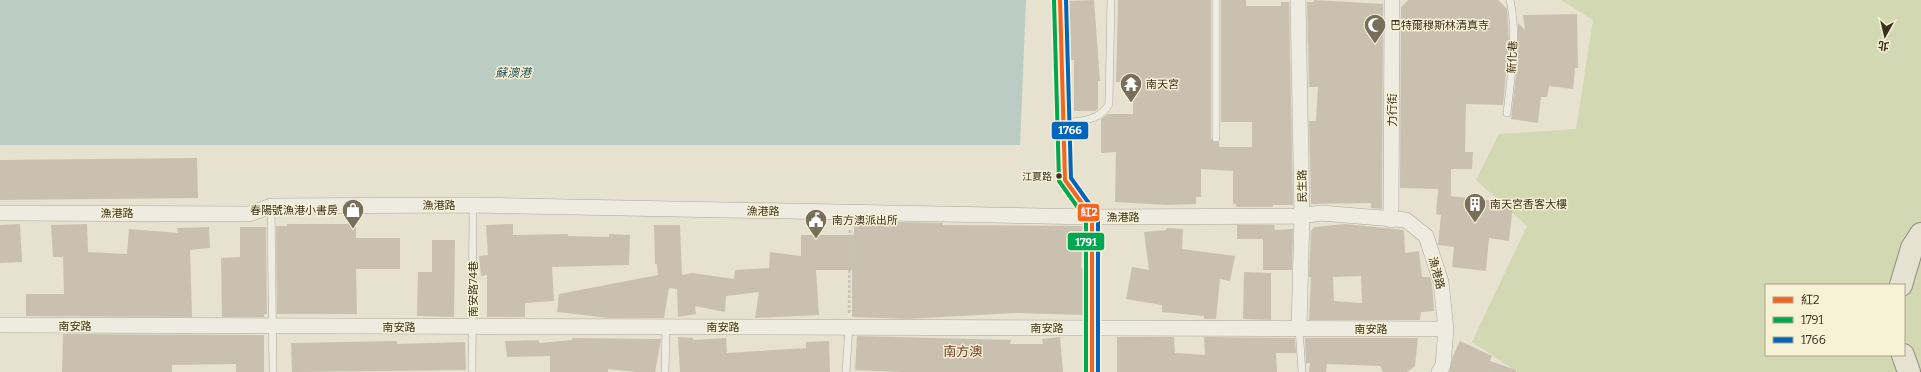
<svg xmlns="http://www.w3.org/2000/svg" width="1921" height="372" viewBox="0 0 1921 372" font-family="Bitter,'Noto Sans TC',serif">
  <rect width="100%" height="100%" fill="#e6e2cf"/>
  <!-- green -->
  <path fill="#d2d8b1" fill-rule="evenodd" d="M1561,0H1921V372H1518L1472,342L1527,226L1476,180L1499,134L1576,129L1593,20ZM1766,285H1904V355H1766Z"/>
  <!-- water -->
  <path fill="#baccc3" d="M0,0H1026L1020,145H0Z"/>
  <!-- building -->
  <path fill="#cac0af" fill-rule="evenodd" d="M1094,0L1100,81H1098V109L1095,111H1074V60H1071L1069,1Z
    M1118,0H1211V138L1214,142H1219V147H1252V122H1221V0H1246V6H1281V2H1289L1293,205H1273V207H1236V204H1233V171L1201,169V197H1196V204L1167,205L1115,202L1116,152L1101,153V119L1108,114H1133V82H1116Z
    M1314,0L1383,4L1382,209L1371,208V203L1311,204L1309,121H1316L1318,87H1309L1307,2H1314Z
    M1408,0H1498L1507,9L1509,42L1503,105L1466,104L1465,152H1473L1472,169H1451V196L1513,203L1509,241L1489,238L1486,271L1452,267L1454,247L1438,245L1441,215L1436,214L1438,189L1400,188L1401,7Z
    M1577,14L1578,68H1575L1573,89L1549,86L1547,97H1541L1538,123L1511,119L1518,57V23L1525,30L1523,15Z
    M197,158L198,198L0,200V160Z
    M854,221L943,223V225L1083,226L1081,268H1083V315L1015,313L908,319L852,317V270H816L819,315L755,318L759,292L726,296L725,312L695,306L696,314L678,317L677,289L669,288L664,318H609L557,312L559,294L658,275L657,264H655L654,225H680L682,275L692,273L734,279L735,270L769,268L770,252L801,256V235H854Z
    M20,224L22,262L0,263V225Z
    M87,224L88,252L127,254L129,229L178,233L177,228L209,227L210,248L190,250L192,317L26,316V294H64L63,257H53L51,225Z
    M287,224H356V238H400V269H356L357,314H277L276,226H287Z
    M513,224V235L568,234V236L609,237V234L630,235L629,265L552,267L554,301L525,303V317H487V275L481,276L479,256L488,255L486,225Z
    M1346,224L1404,230L1405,253L1419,251L1422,277H1430L1432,284L1434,311L1421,312L1420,320H1309L1311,277H1309L1311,231L1314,227ZM1361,276L1362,303L1334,301L1333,277Z
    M1237,225H1274L1275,230L1293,229L1292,270H1263V239H1237Z
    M240,227H266L267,314H264V317H222L221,258L240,257Z
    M1166,228L1183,229L1182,249L1235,256L1230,281L1220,279L1216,319H1204V316L1162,312V305L1126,299L1132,267L1149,270L1144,232L1166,230Z
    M432,240H455L454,317L417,316L418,272H432Z
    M1244,272L1271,273V320L1243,319Z
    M63,334L264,335V372H236V364L172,365V372H62Z
    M857,336L1011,340L1010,344H1043L1042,339L1060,337L1063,372H902L855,370Z
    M678,337L693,338V340L726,338L727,353L806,348V342L829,341L830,372H680Z
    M1117,337H1174L1175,353L1205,355L1204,337L1295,338L1296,353H1276L1277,372H1117Z
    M572,338L661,339L655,372H636L608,369V372H550V356L507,357L505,341L539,340V343L572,340Z
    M1305,338H1418L1415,366L1407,372H1383L1380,366L1327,364L1326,372H1309L1310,363H1306Z
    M397,341V344L465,342L466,370L292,372L291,343Z
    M1460,341L1492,356L1490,361L1516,370V372H1449L1453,356Z"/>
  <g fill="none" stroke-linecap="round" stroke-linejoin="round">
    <!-- service casing -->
    <g stroke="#aca697" stroke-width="8">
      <path id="service" d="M1507,113C1511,76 1518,36 1510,0
        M1063,123C1080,121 1100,121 1109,104L1111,0
        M1216,138V0
        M271,206L273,372
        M1299,328L1302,372
        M472,372L473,205
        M665,372L666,327
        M846,372L849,327"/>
    </g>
    <!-- minor casing -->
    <g stroke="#aca697" stroke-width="16">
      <path id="minor" d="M1060,0L1065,180L1092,217V372
        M1298,0L1302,216L1299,328
        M0,213L249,214L271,206L473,205L1092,217L1302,216L1321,213L1406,220L1426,236L1441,282L1446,329L1443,365L1439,372
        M1391,220L1392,0
        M0,325L1446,329"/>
    </g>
    <!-- primary casing -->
    <g stroke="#918c7e" stroke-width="24">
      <path id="primary" d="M1901,285L1912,248L1921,234
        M1903,355L1909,372"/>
    </g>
    <!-- path -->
    <path stroke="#c7c3b7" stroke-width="2.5" stroke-dasharray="3 2" stroke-linecap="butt" d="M849,313L850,228
      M1488,372L1490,367"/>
    <!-- service -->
    <use href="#service" stroke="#eeebe1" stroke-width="7"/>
    <!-- minor -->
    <use href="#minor" stroke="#eeebe1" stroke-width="15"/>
    <!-- primary -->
    <use href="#primary" stroke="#e6e2d2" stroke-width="22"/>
    <!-- bus-1 casing -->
    <g stroke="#f7f1d5" stroke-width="7">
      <path id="bus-1" d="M1060,0L1065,180L1092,217V372"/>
    </g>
    <!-- bus-2 casing -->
    <g stroke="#f7f1d5" stroke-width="7">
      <path id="bus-2" d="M1054,0L1059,181L1086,219V372"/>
    </g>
    <!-- bus-3 casing -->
    <g stroke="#f7f1d5" stroke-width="7">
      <path id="bus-3" d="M1066,0L1071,178L1098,216V372"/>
    </g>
    <!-- bus-1 -->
    <use href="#bus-1" stroke="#f26522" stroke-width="4"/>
    <!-- bus-2 -->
    <use href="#bus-2" stroke="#00a651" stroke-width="4"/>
    <!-- bus-3 -->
    <use href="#bus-3" stroke="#0065bd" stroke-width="4"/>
  </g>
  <!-- icons -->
  <defs>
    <g id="mosque-pin" transform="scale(1.15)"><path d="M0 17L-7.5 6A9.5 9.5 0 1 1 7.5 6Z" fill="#776e5c" stroke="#f7f1d5"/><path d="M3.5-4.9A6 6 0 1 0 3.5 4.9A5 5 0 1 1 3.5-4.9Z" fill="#fff"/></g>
    <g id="temple-pin" transform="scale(1.15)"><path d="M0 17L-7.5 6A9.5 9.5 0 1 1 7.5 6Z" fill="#776e5c" stroke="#f7f1d5"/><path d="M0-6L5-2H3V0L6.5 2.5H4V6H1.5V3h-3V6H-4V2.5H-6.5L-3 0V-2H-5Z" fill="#fff"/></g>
    <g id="building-pin" transform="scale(1.15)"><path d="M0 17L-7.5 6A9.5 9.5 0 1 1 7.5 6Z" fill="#776e5c" stroke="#f7f1d5"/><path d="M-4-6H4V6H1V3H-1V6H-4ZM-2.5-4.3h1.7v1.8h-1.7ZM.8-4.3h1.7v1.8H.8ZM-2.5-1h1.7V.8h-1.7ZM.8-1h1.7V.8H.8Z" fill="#fff"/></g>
    <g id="shop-pin" transform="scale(1.15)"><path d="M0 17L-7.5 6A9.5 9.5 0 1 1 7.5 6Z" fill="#776e5c" stroke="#f7f1d5"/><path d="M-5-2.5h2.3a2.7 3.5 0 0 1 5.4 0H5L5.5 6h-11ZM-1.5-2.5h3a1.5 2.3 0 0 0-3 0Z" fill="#fff"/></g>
    <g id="civic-pin" transform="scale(1.15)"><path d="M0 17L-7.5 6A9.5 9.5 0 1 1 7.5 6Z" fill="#776e5c" stroke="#f7f1d5"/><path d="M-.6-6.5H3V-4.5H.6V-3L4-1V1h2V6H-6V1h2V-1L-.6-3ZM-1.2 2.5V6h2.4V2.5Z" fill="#fff"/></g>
  </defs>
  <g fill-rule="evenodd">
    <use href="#mosque-pin" x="1375" y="25"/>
    <use href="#temple-pin" x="1131" y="84"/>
    <use href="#building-pin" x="1475" y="204"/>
    <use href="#shop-pin" x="353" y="210"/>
    <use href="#civic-pin" x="816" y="220"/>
  </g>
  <!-- markers -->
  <circle fill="#3b301e" stroke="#f7f1d5" stroke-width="1.5" cx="1059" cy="176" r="3.5"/>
  <g text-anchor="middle" stroke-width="3" stroke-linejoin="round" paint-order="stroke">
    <!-- bus labels -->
    <g font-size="10" fill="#3b301e" stroke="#f7f1d5" text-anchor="end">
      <text x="1052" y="180">江夏路</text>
    </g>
    <!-- poi labels -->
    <g font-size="11" fill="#3b301e" stroke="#f7f1d5" text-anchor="start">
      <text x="1390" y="29">巴特爾穆斯林清真寺</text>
      <text x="1146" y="88">南天宮</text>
      <text x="1490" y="208">南天宮香客大樓</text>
      <text x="338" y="214" text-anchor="end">春陽號漁港小書房</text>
      <text x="832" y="224">南方澳派出所</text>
    </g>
    <!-- street labels -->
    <g font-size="11" fill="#3b301e" stroke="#f7f1d5">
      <text transform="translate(1512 57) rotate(-87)" y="4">新化巷</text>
      <text transform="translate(1392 110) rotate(-90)" y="4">力行街</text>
      <text transform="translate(1302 186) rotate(-91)" y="4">民生路</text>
      <text x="439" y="209">漁港路</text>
      <text transform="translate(763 211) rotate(1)" y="4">漁港路</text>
      <text x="117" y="217">漁港路</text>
      <text x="1123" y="221">漁港路</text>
      <text transform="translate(1437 273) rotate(75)" y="4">漁港路</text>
      <text transform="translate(473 289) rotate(-90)" y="4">南安路74巷</text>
      <text x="75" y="330">南安路</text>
      <text x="399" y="331">南安路</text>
      <text x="723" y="331">南安路</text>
      <text x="1047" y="332">南安路</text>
      <text x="1371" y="333">南安路</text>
    </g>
    <!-- water labels -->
    <g font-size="12" font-style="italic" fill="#2d595c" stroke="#f7f1d5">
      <text x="513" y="77">蘇澳港</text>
    </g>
    <!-- quarter labels -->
    <g font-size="13" fill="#6a351c" stroke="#f7f1d5">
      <text x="963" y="356">南方澳</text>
    </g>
  </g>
  <g stroke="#f7f1d5" stroke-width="1.5">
    <rect x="1051" y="121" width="38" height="19" rx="4" fill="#0065bd"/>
    <rect x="1077" y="203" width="23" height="19" rx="4" fill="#f26522"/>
    <rect x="1067" y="232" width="38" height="19" rx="4" fill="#00a651"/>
  </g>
  <g font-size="11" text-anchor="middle" font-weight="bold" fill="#fff">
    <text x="1070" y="134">1766</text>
    <text x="1089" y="216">紅2</text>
    <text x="1086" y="246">1791</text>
  </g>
  <!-- legend -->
  <rect x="1765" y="284" width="140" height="72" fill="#f7f1d5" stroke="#aca48c"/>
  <rect x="1773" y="297" width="20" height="6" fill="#f26522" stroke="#aca48c"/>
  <text x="1801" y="304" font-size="12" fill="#3b301e">紅2</text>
  <rect x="1773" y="317" width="20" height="6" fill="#00a651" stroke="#aca48c"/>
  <text x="1801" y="324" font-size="12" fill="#3b301e">1791</text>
  <rect x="1773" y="337" width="20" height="6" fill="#0065bd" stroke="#aca48c"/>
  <text x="1801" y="344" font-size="12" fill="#3b301e">1766</text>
  <!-- north arrow -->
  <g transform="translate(1885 36) rotate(188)" stroke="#f7f1d5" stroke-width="3" paint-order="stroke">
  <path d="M0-3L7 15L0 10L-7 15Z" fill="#3b301e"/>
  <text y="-6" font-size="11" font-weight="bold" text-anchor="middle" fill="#3b301e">北</text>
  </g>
</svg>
